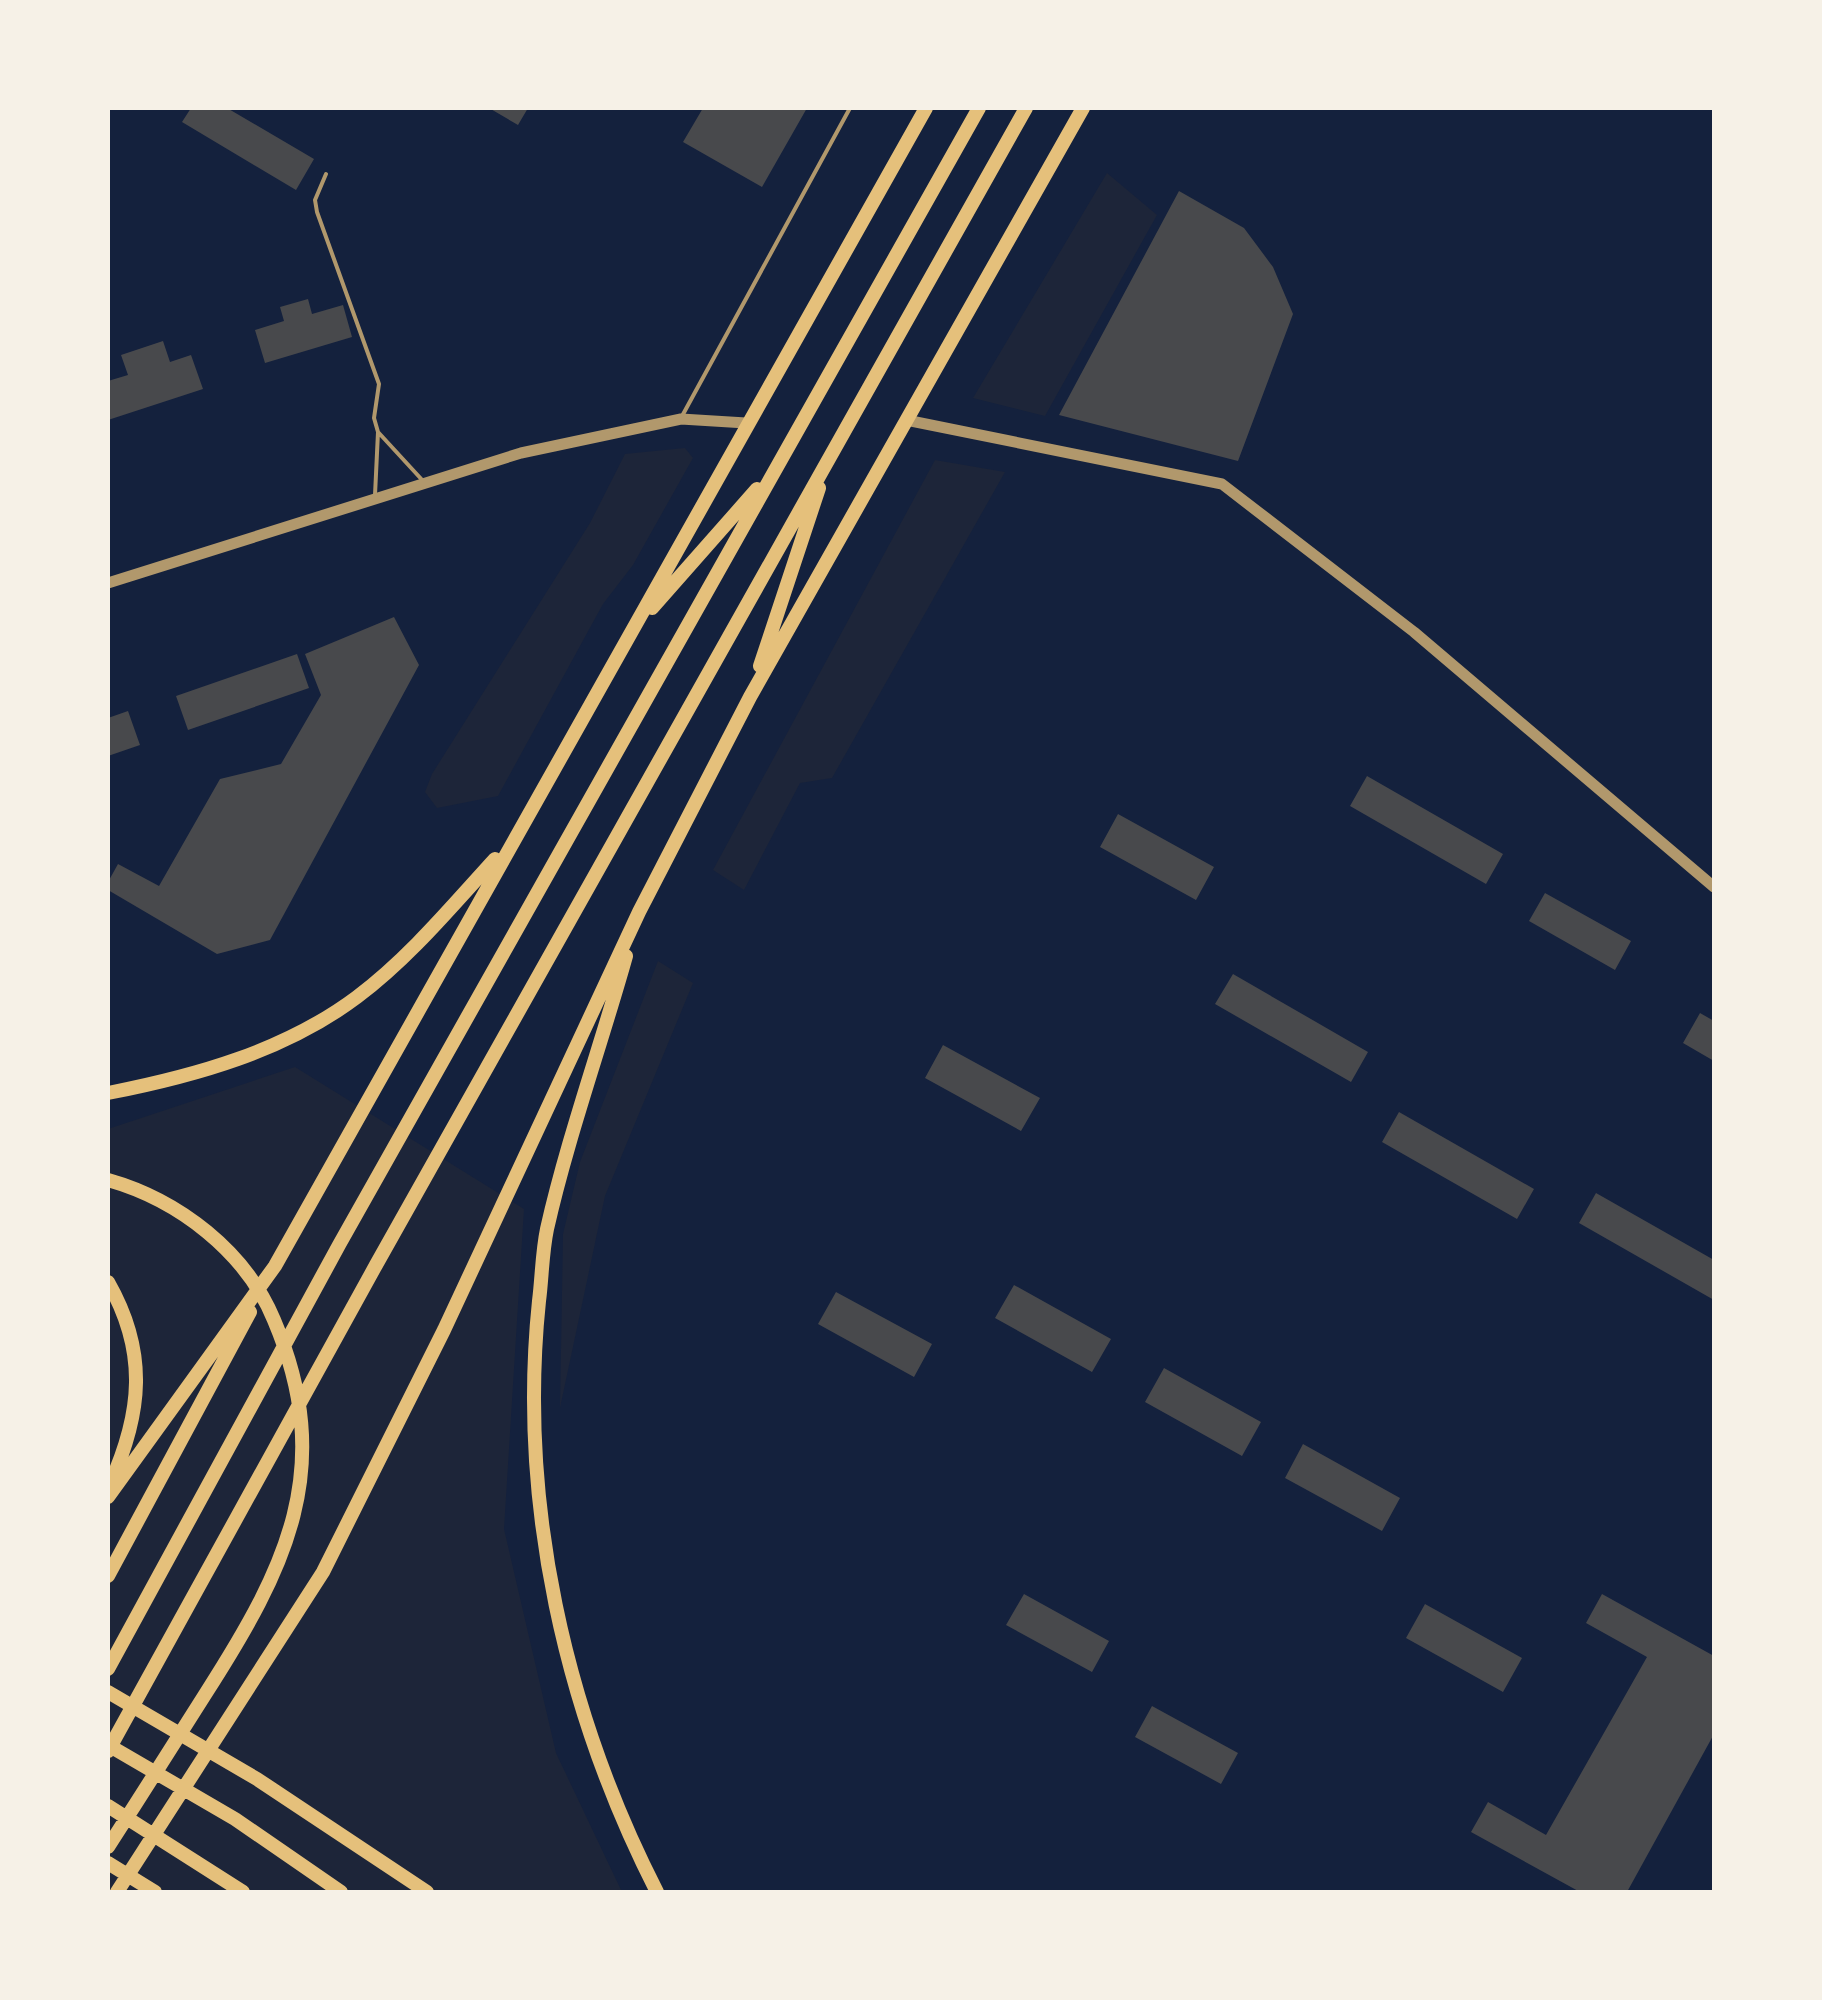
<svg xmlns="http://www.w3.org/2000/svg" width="1822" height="2000" viewBox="0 0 1822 2000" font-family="'Varela Round',sans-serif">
  <rect width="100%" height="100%" fill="#14213d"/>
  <!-- green -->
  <path fill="#1d2539" d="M1107,173L1157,215L1045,416L973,398Z
    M685,448L693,458L633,565L603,604L498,796L437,808L425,792L432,774L590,523L625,454Z
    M935,460L1005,472L832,778L800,783L744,890L713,870Z
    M658,961L693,983L605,1196L560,1408L563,1234L580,1162Z
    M295,1067L524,1209L504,1529L556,1753L622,1892H108V1129Z"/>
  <!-- building -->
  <path fill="#48494c" d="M191,108H227L314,159L296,190L182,122Z
    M489,108H528L518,125Z
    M703,108H807L762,187L683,142Z
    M1179,191L1244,228L1273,267L1293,314L1238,461L1059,415Z
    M308,299L312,314L343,305L352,337L265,363L255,330L284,321L280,307Z
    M163,341L170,362L191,355L203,389L108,420V381L128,375L121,355Z
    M394,617L419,665L270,940L217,954L108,890V882L118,864L159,886L220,779L281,764L321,695L305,654Z
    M297,654L309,688L188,730L176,696Z
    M128,711L140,745L108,756V718Z
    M1367,776L1503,854L1486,884L1350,806Z
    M1118,814L1214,867L1196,900L1100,847Z
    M1545,893L1631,941L1615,970L1529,921Z
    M1233,974L1368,1052L1351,1082L1215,1004Z
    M1700,1013L1714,1021V1061L1683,1043Z
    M943,1045L1040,1098L1021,1131L925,1078Z
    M1399,1112L1534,1189L1517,1219L1382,1142Z
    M1596,1193L1714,1260V1300L1579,1223Z
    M1014,1285L1111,1339L1092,1372L995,1318Z
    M836,1292L932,1344L914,1377L818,1324Z
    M1164,1368L1261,1422L1242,1456L1145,1402Z
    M1303,1444L1400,1498L1382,1531L1285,1478Z
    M1024,1594L1109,1641L1092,1672L1006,1625Z
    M1602,1594L1714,1656V1734L1627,1892H1580L1471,1832L1488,1802L1546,1835L1647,1657L1586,1623Z
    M1425,1604L1522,1658L1503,1692L1406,1638Z
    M1152,1706L1238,1753L1221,1784L1135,1737Z"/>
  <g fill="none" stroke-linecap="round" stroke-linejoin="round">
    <!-- service -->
    <path stroke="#b1986c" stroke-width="4" d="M326,174L315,200L317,212L379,384L374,418L378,432
      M681,418L850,108
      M375,495L378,432L424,482"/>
    <!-- tertiary -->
    <path stroke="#b1986c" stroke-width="11" d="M906,420L1222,484L1414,632L1714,887
      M108,583L521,453L681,419L746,423"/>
    <!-- trunk -->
    <path stroke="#e5c07b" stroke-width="14" d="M652,608L757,489
      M760,666L819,488
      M626,956C601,1045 567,1140 547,1229C542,1253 542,1278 539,1301C518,1503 565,1712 657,1892
      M108,1093C195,1076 285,1051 357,997C409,958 452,906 495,859
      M108,1180C179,1200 246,1252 274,1320C337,1468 286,1568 206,1693C173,1745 141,1796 108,1847
      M108,1282C148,1352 142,1413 110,1484
      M108,1497L275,1266L926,108
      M108,1576L250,1312
      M108,1669L339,1245L979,108
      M108,1692L257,1779L427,1892
      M108,1745L235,1819L341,1892
      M108,1751L376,1265L1026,108
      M108,1806L243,1892
      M108,1863L155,1892
      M117,1892L323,1572L444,1330L639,912L750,697L1083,108"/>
  </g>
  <!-- border -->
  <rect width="1822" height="2000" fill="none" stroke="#f6f1e7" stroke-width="220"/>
</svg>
